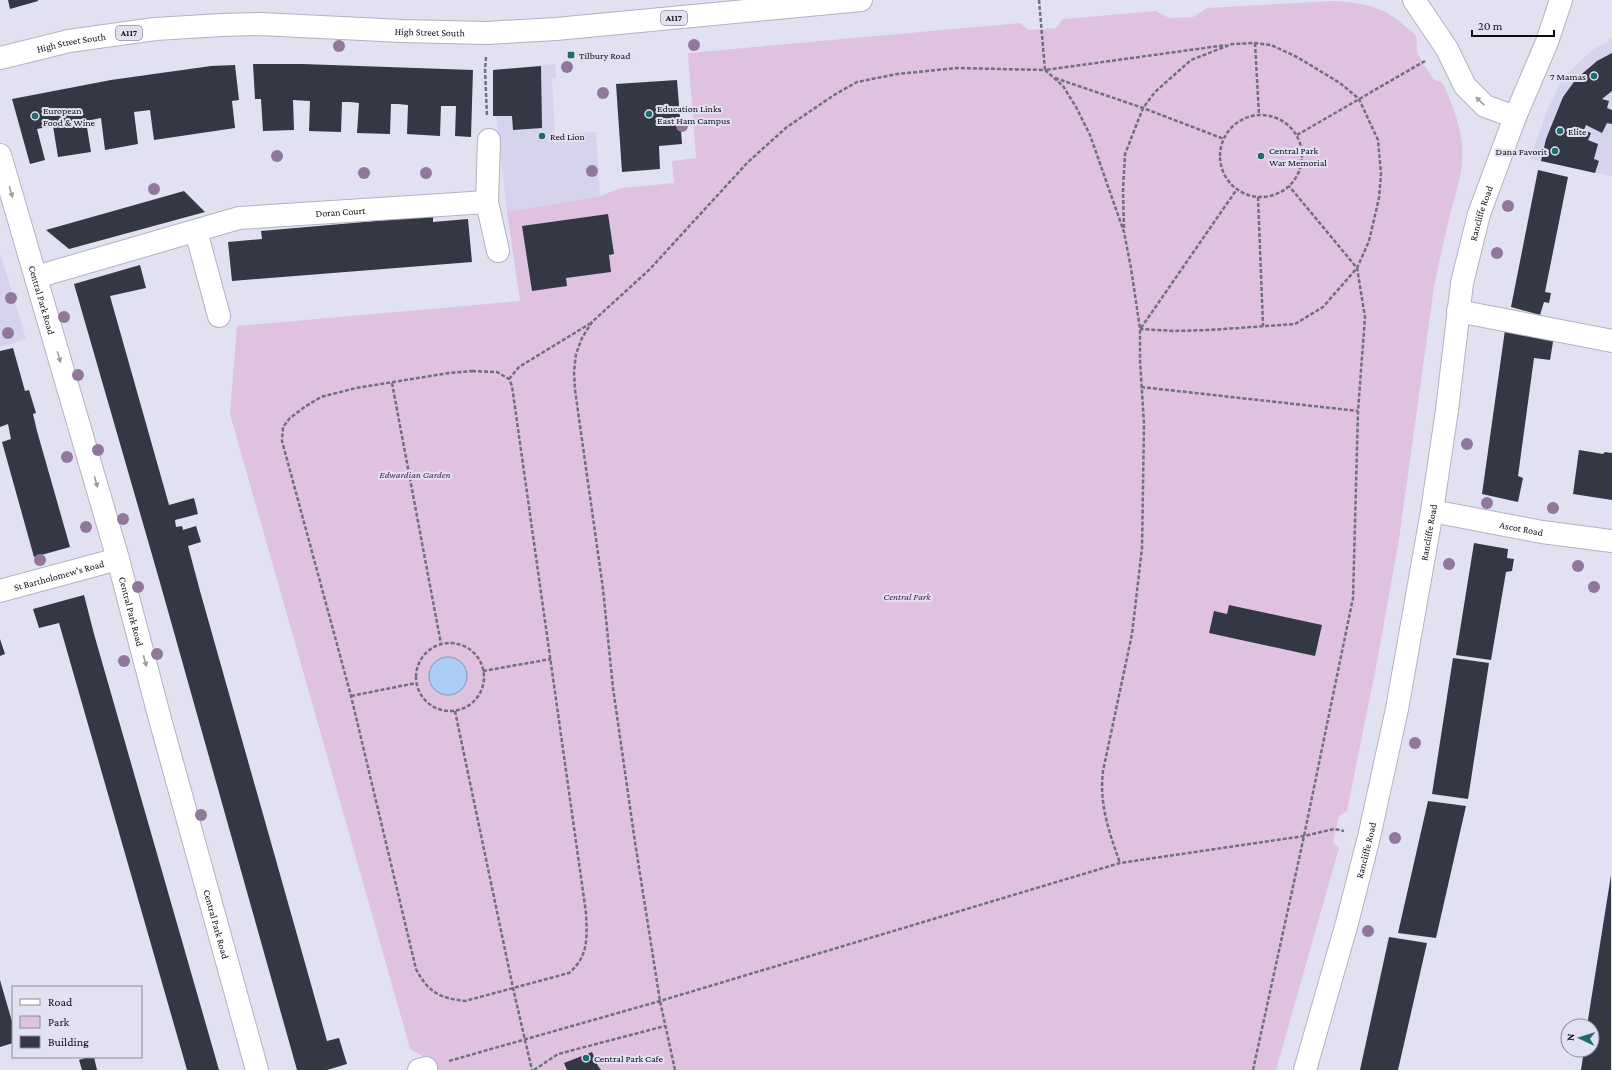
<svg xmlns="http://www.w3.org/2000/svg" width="1612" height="1070" viewBox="0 0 1612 1070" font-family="'Crimson Pro',serif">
  <rect width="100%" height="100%" fill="#e2e1f1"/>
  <!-- built -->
  <path fill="#d6d4ec" d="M1612,39V176L1530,159L1547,111L1558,87L1570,71L1592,50Z
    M555,64L556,79H552L555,134L596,132L600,196L507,212L498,132L496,116H493V70Z
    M0,252L26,339L0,347Z"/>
  <!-- green -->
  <path fill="#dfc1e0" d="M1334,1C1363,3 1383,6 1405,26C1409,29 1414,32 1416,37C1418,42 1416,47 1417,52C1421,61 1428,70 1433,79L1442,82C1453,105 1465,135 1462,161C1461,180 1454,198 1450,215C1444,239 1439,263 1434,287L1399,539L1377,662L1347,811L1339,816L1333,842L1339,848L1276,1070H426C425,1065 424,1056 419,1054C415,1051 413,1052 410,1048L230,414L237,326L520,301L507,212L600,196L621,188L674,183L672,161L696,158L688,53L1020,23L1029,30L1056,28L1063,19L1156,11L1169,18L1193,17L1207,8Z"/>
  <!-- water -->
  <path fill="#abcdf6" stroke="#7c93b2" d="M429 676a19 19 0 1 1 38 0a19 19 0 1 1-38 0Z"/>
  <!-- building -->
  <path fill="#343844" d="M8,0H38V1L10,9Z
    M1612,53V91L1602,99L1609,101L1607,108L1612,110V124L1607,123L1602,133L1586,125L1584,130L1591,133L1588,140L1598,144L1594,159L1599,161L1595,173L1541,161L1546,139L1563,97L1576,79L1597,61Z
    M253,64H302L473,70L471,137L455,136L456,106H441L440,136L407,134L408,105L398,104H391L390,134L357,133L359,103L350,102H342L341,132L309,131L310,101L293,100L294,130L263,131L261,99H255Z
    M235,65L239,100L232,101L235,128L154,140L150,110L134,112L138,144L105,150L101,118L86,121L91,152L58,157L53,126L37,129L45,160L30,164L12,99L111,80L211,66Z
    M541,66L542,128L513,130L512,116H493V70Z
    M677,80L682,144L659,146L660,169L622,172L616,84Z
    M1538,170L1568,177L1545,292L1551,293L1549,303L1544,302L1540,315L1511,307Z
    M184,191L205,212L69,249L46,230Z
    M608,214L614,254L609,255L611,272L566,278L567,286L532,291L522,226Z
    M433,216V222L468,219L472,262L232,281L228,242L262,239L261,231Z
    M140,265L146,288L110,296L169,505L194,498L198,514L175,520L176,527L182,526L183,530L196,526L201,542L188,546L200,591L327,1041L339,1038L347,1064L327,1070H297L159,579L74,284Z
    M1505,330L1554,336L1550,360L1534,358L1518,476L1523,478L1518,502L1482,494Z
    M13,348L25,391L29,390L36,413L33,414L37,431L70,547L34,557L2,442L11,439L8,424L0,427V351Z
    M1579,450L1603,454L1605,452L1612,453V500L1573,494Z
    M1474,543L1508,549L1507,558L1514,559L1512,571L1506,572L1491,660L1456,655Z
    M84,595L94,634L219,1070H187L59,623L39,628L33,609Z
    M1229,605L1322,625L1315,656L1209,633L1214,611L1227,614Z
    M0,639L5,654L0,656Z
    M1453,658L1489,663L1468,799L1432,794Z
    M1428,801L1466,806L1436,938L1398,933Z
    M1611,875V1070H1581L1584,1050H1592V1026H1587Z
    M1389,937L1427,943L1398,1070H1360Z
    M0,980L13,1025V1043L0,1047Z
    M592,1052L598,1066L601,1070H567L564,1063Z
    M88,1057H94L97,1070H82L79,1060Z"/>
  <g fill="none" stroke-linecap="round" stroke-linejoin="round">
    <!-- minor casing -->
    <g stroke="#b3b2c2" stroke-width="24">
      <g id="minor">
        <path d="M1414,0L1447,49L1465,86L1485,106L1515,117"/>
        <path d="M489,140L487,202L498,251"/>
        <path id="s1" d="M0,155L118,559L160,719L257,1070"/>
        <path d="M196,231L219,316"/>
        <path id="s2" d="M36,277L239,218L487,202"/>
        <path d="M1458,311L1612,341"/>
        <path id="s3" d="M1432,511L1542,532L1612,541"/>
        <path id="s4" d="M0,591L118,559"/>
        <path d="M419,1070L426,1068"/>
      </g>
    </g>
    <!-- major casing -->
    <g stroke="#b3b2c2" stroke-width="24">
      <g id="major">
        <path id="s5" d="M0,58L69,41L155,29L222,25L260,24L402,31L486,33L556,29L861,0"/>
        <path id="s6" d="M1305,1070L1347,923L1369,837L1397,709L1432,511L1447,410L1462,283L1479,214L1515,117L1547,42L1561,0"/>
      </g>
    </g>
    <!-- path -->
    <path stroke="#71717b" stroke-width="2.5" stroke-dasharray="4 2" stroke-linecap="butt" d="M1039,0L1045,70L1226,45
      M1255,43L1259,115
      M486,57L485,70L487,116
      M1055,78L1143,108L1224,139
      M1220 156a41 41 0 1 1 82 0a41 41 0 1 1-82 0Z
      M1297,135L1425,61
      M1258,197L1263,326
      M1124,228L1123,190L1125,154L1143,108L1155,92L1191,60L1232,44L1255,43L1271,45L1297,57L1340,83L1359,99L1378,140L1381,174L1379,198L1369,241L1357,268L1323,307L1295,324L1209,330L1175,331L1140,329
      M1141,328L1237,189
      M472,371L497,372L509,379L512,386L586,913C587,937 589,956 569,973L465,1001C439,998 428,992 416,969L351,696L282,441L283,427L290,418L306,406L321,397L356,388L449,373Z
      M509,379L519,367L591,323
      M392,383L441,644
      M1141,387L1358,411
      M416 677a34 34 0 1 1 68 0a34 34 0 1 1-68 0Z
      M483,671L551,659
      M351,696L416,683
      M455,711L513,988L532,1070
      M449,1061L660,1001L1120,863L1304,836L1334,829L1344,831
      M534,1070L558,1054L665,1026
      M675,1070L660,1001L635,842L613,688L603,589L575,390L574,372L576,354L582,338L592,322L650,269L748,162L787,127L834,95L857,82L897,74L957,68L1045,70L1063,86L1076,107L1090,135L1124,232L1131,268L1140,329V360L1144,424L1142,548L1132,634L1103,771C1099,804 1109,832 1120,863
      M1253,1070L1304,836L1353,598L1358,411L1365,317L1357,268L1289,186"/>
    <!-- minor -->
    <use href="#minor" stroke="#fff" stroke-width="22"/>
    <!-- major -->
    <use href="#major" stroke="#fff" stroke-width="22"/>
  </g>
  <!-- trees -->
  <g fill="#91789a">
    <circle cx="694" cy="45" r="6"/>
    <circle cx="339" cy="46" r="6"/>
    <circle cx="567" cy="67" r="6"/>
    <circle cx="603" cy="93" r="6"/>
    <circle cx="682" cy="126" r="6"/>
    <circle cx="277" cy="156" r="6"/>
    <circle cx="592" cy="171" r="6"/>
    <circle cx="364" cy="173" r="6"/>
    <circle cx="426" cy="173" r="6"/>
    <circle cx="154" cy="189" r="6"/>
    <circle cx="1508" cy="206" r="6"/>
    <circle cx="1497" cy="253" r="6"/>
    <circle cx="11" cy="298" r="6"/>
    <circle cx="64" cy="317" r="6"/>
    <circle cx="8" cy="333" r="6"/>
    <circle cx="78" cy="375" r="6"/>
    <circle cx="1467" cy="444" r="6"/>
    <circle cx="98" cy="450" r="6"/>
    <circle cx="67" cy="457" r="6"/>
    <circle cx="1487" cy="503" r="6"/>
    <circle cx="1553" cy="508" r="6"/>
    <circle cx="123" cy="519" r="6"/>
    <circle cx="86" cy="527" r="6"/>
    <circle cx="40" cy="560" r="6"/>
    <circle cx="1449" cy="564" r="6"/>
    <circle cx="1578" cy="566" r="6"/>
    <circle cx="138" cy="587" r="6"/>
    <circle cx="1594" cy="587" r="6"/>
    <circle cx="157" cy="654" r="6"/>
    <circle cx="124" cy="661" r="6"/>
    <circle cx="1415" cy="743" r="6"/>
    <circle cx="201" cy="815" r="6"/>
    <circle cx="1395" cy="838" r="6"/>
    <circle cx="1368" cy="931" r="6"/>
  </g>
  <!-- one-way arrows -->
  <defs><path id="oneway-solid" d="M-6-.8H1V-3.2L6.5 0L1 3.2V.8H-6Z"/></defs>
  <g fill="#9e9ea0">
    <use href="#oneway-solid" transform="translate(1480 101) rotate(-137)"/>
    <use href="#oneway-solid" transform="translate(11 192) rotate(74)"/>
    <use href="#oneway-solid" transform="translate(59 357) rotate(74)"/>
    <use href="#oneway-solid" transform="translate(96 482) rotate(74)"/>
    <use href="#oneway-solid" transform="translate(145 661) rotate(75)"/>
  </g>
  <!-- markers -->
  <g fill="#1f6b6e" stroke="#e2e1f1" stroke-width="1.5">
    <rect x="567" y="51" width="8" height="8" rx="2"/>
    <circle cx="1594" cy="76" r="4"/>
    <circle cx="649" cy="114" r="4"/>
    <circle cx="35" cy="116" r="4"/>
    <circle cx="1560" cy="131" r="4"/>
    <circle cx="542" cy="136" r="4"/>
    <circle cx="1555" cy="151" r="4"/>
    <circle cx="1261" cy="156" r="4"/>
    <circle cx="586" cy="1058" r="4"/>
  </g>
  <g text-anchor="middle" stroke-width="4" stroke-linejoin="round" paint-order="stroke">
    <!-- shield labels -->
    <g fill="#e2e1f1" stroke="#4d4d55" stroke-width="1">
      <rect x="661" y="11" width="26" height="14" rx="3"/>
      <rect x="116" y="26" width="26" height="14" rx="3"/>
    </g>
    <g font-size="9" font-weight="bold" fill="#0d0d12">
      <text x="674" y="21">A117</text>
      <text x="129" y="36">A117</text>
    </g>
    <!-- street labels -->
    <g font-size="10" fill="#0d0d12" stroke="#e2e1f1">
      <text dy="4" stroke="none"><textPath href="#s5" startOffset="433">High Street South</textPath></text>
      <text dy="4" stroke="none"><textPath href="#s5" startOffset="73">High Street South</textPath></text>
      <text dy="4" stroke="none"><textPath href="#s2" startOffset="313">Doran Court</textPath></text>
      <text dy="4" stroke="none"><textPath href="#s6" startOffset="876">Rancliffe Road</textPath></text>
      <text dy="4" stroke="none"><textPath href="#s1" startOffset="151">Central Park Road</textPath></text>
      <text dy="4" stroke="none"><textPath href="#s3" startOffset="91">Ascot Road</textPath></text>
      <text dy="4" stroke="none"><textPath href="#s6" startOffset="552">Rancliffe Road</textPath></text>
      <text dy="4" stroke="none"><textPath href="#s4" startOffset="61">St Bartholomew's Road</textPath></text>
      <text dy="4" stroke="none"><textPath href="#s1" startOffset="475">Central Park Road</textPath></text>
      <text dy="4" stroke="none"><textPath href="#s6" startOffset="228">Rancliffe Road</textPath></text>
      <text dy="4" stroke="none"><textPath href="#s1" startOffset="799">Central Park Road</textPath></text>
    </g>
    <!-- poi labels -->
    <g font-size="10" fill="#0d0d12" stroke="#e2e1f1" text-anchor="start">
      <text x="579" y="59">Tilbury Road</text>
      <text x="1586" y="80" text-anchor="end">7 Mamas</text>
      <text x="657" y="112">Education Links<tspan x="657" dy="12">East Ham Campus</tspan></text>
      <text x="43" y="114">European<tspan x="43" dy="12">Food &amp; Wine</tspan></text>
      <text x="1568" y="135">Elite</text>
      <text x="550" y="140">Red Lion</text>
      <text x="1269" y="154">Central Park<tspan x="1269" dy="12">War Memorial</tspan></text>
      <text x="1547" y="155" text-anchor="end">Dana Favorit</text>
      <text x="594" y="1062">Central Park Cafe</text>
    </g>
    <!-- park labels -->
    <g font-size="10" font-style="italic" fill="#4f2252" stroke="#e2e1f1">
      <text x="415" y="478">Edwardian Garden</text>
      <text x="907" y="600">Central Park</text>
    </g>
  </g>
  <!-- legend -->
  <rect x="12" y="986" width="130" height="72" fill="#e2e1f1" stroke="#8d8c98"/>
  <rect x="20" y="999" width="20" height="6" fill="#ffffff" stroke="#8d8c98"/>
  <text x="48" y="1006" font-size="12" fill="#0d0d12">Road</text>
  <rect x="20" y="1016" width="20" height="12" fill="#dfc1e0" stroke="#8d8c98"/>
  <text x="48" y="1026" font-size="12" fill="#0d0d12">Park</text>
  <rect x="20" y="1036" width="20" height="12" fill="#343844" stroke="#8d8c98"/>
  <text x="48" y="1046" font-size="12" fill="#0d0d12">Building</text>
  <!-- north arrow -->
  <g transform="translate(1580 1038) rotate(274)"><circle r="19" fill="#e2e1f1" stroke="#8d8c98"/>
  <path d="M0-3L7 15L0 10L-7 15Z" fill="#1f6b6e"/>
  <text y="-6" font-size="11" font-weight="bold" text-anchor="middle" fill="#0d0d12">N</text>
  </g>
  <!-- scale -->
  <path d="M1472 30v6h82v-6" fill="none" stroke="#0d0d12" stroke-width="2"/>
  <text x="1478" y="30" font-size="12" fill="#0d0d12" stroke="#e2e1f1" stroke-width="3" paint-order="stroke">20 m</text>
</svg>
